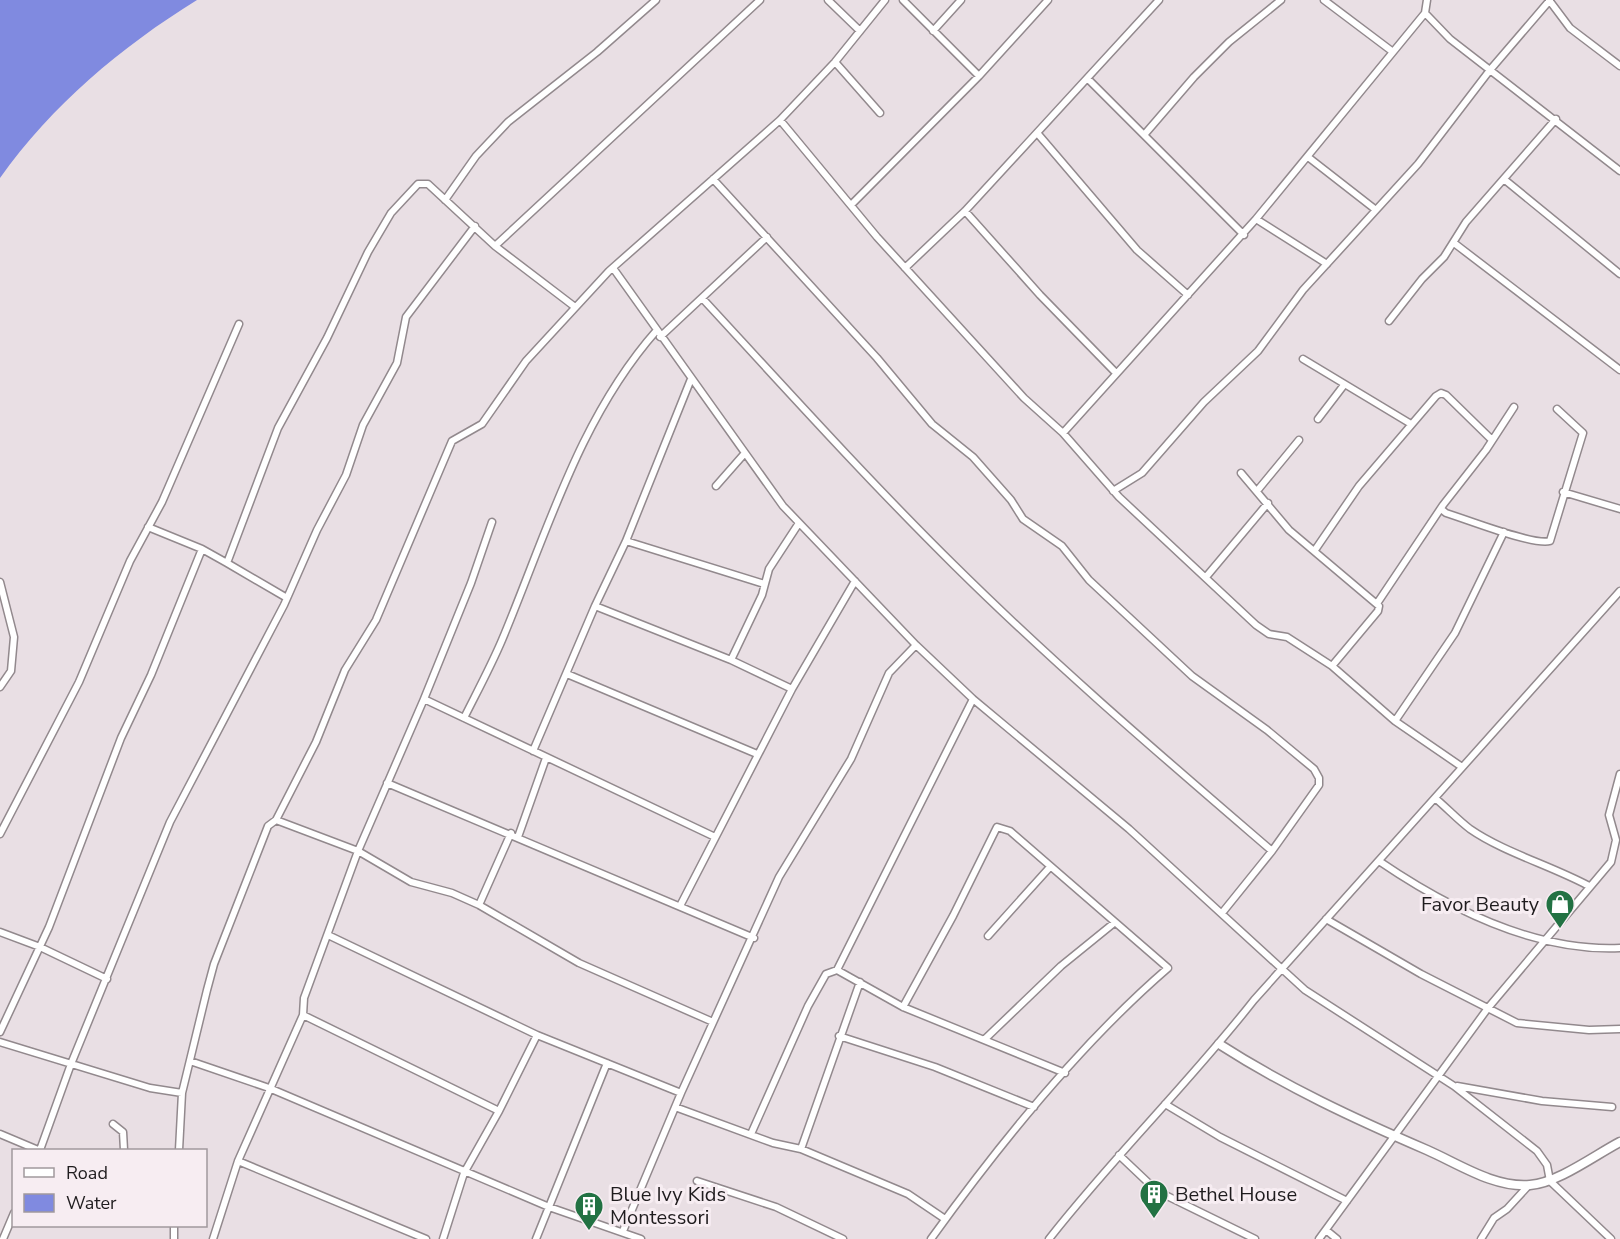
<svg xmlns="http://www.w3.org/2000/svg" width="1620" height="1239" viewBox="0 0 1620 1239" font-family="'Nunito Sans',sans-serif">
  <rect width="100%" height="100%" fill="#e9dfe4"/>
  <!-- water -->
  <path fill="#808ae0" d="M0,0H197C121,47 52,105 0,178Z"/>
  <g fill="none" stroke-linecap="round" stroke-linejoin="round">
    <!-- street casing -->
    <g stroke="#92898d" stroke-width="9">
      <path id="street" d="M828,0L860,31
        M903,0L979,76
        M1324,0L1393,52
        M1549,0L1570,28L1620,66
        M1425,13L1450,39L1620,171
        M933,31L961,0
        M835,62L880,113
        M1088,79L1244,235
        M780,120L877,237L1024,398L1063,433L1119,497L1256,625L1269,634L1287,637L1332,666L1395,721L1462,767
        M1038,134L1137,250L1188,295
        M1144,135L1194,77L1229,42L1281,0
        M1308,157L1376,210
        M713,179L877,358L932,424L973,457L1011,500L1023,519L1062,546L1089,580L1192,676L1267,730L1314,769L1319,778V785L1272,851L1222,913
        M1505,180L1620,274
        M445,200L476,156L508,122L597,52L656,0
        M851,205L979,76L1048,0
        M965,211L1040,295L1116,373
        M1256,219L1425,13L1427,0
        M1454,243L1620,370
        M495,246L760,0
        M613,268L783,506L916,645L973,699L1129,829L1305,990L1454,1086L1537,1151L1547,1165L1550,1181L1611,1239
        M905,268L965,211L1159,0
        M702,298C785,388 867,479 954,565C1056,666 1164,758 1272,851
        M1389,321L1422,279L1444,257L1466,222L1556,119
        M660,337L767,237
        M1303,359L1411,424
        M1318,419L1344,385
        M1063,433L1256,219L1327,264
        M1241,473L1289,530L1379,606L1378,611L1332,666
        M716,486L745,453
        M1113,491L1142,473L1204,402L1258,351L1303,290L1418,164L1490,70L1550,0
        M1257,491L1299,440
        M1563,492L1620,509
        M1441,509L1446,513C1466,519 1534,546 1550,541L1583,433L1557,409
        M148,527L202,549L227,563
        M626,541L764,584
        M1315,550L1359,486L1436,396L1441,393L1446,395L1492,440
        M1206,577L1268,503
        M0,582L14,637L11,671L0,687
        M287,598L227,563L278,428L327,338L368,252L391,213L418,184H428L495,246L575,307
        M1378,602L1443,505L1486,450L1514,407
        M595,606L626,541L691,379
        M731,660L762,595L769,569L799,523
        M567,674L757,754
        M424,699L471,583L492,522
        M464,718C477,692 491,666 502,640C547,533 579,418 657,330
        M1395,721L1455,633L1504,532
        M533,751L595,606L731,660L792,689
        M387,783L754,938
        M1435,798C1447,808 1458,820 1470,829C1503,852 1552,866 1589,886
        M276,820L316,742L345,670L376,620L452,441L482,424L526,361L609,271L780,120L835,62L885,0
        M0,834L79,682L130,561L162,502L239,324
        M518,837L546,758
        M1379,861C1448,908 1534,952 1620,948
        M479,905L511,833
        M680,906L792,689L855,581
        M1326,919L1421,974L1517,1023L1589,1030L1620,1029
        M0,932L40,947L107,979
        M328,935L537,1035L681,1093
        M988,936L1050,867
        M837,970L973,699
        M903,1007L953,916L997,827L1010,831L1168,968C1081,1043 998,1146 931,1239
        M303,1015L499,1111
        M0,1032L49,927L121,738L151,675L202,549
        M839,1036L935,1067L1034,1107
        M985,1039L1061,966L1114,923
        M0,1042L150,1088L182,1093
        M190,1061L269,1088L549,1207L641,1239
        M1457,1086L1542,1101L1612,1107
        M1165,1104L1220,1137L1347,1201
        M675,1107L773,1143L801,1149L908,1194L945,1219
        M113,1124L123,1132L124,1150
        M0,1134L38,1150
        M751,1134L808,1006L826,974L837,970L903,1007L1065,1073
        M801,1149L860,982
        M40,1150L71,1064L170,822L284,605L317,530L346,475L363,425L397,363L406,317L475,226
        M179,1150L182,1093L207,990L214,964L268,826L276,820L358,851L411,882L452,893L479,905L579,963L713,1022
        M1119,1155L1157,1191L1255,1239
        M238,1161L426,1239
        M697,1181L776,1207L843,1239
        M174,1226V1239
        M1326,1230L1337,1239
        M623,1231L681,1093L779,877L851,759L889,673L916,645
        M3,1239L14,1213
        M213,1239L238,1161L303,1015L304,998L358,851L424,699L715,837
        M443,1239L464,1173L499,1111L537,1035
        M536,1239L607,1063
        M1049,1239C1114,1156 1189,1083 1254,1000L1620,591
        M1319,1239L1488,1008L1611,862L1616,840L1609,815L1620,774
        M1481,1239L1494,1218L1507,1209L1529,1185"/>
    </g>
    <!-- secondary casing -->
    <g stroke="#92898d" stroke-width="11">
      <path id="secondary" d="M1219,1044C1286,1087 1355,1119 1427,1150C1459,1164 1494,1188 1530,1185C1558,1183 1595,1155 1620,1142"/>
    </g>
    <!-- street -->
    <use href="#street" stroke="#fff" stroke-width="6"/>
    <!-- secondary -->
    <use href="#secondary" stroke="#fff" stroke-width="8"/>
  </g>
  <!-- icons -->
  <defs>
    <g id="shop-pin" transform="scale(1.5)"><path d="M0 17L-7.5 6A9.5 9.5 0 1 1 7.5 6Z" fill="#227243" stroke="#f7edf2"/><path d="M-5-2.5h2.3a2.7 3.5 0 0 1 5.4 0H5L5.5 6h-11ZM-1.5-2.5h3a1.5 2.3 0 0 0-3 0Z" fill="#fff"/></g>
    <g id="building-pin" transform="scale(1.5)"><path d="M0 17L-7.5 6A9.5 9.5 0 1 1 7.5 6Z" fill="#227243" stroke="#f7edf2"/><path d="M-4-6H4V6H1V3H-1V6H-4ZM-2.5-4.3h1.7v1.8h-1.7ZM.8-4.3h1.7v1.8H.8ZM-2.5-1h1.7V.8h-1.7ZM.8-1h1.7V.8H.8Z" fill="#fff"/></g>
  </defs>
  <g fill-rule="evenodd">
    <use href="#shop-pin" x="1560" y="904"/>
    <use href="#building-pin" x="1154" y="1194"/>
    <use href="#building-pin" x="589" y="1206"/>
  </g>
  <g text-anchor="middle" stroke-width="6" stroke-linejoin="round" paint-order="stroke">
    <!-- poi labels -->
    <g font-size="20" fill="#1f1c1e" stroke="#f7edf2" text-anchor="start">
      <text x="1539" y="911" text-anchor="end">Favor Beauty</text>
      <text x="610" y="1201">Blue Ivy Kids<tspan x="610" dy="23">Montessori</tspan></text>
      <text x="1175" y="1201">Bethel House</text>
    </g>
  </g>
  <!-- legend -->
  <rect x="12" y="1149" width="195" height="78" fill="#f7edf2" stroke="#a1999d" stroke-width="1.5"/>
  <rect x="24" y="1168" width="30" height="9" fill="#ffffff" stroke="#a1999d" stroke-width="1.5"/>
  <text x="66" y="1179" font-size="18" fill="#1f1c1e">Road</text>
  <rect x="24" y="1194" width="30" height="18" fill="#808ae0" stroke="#a1999d" stroke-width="1.5"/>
  <text x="66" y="1209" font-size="18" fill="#1f1c1e">Water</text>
</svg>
